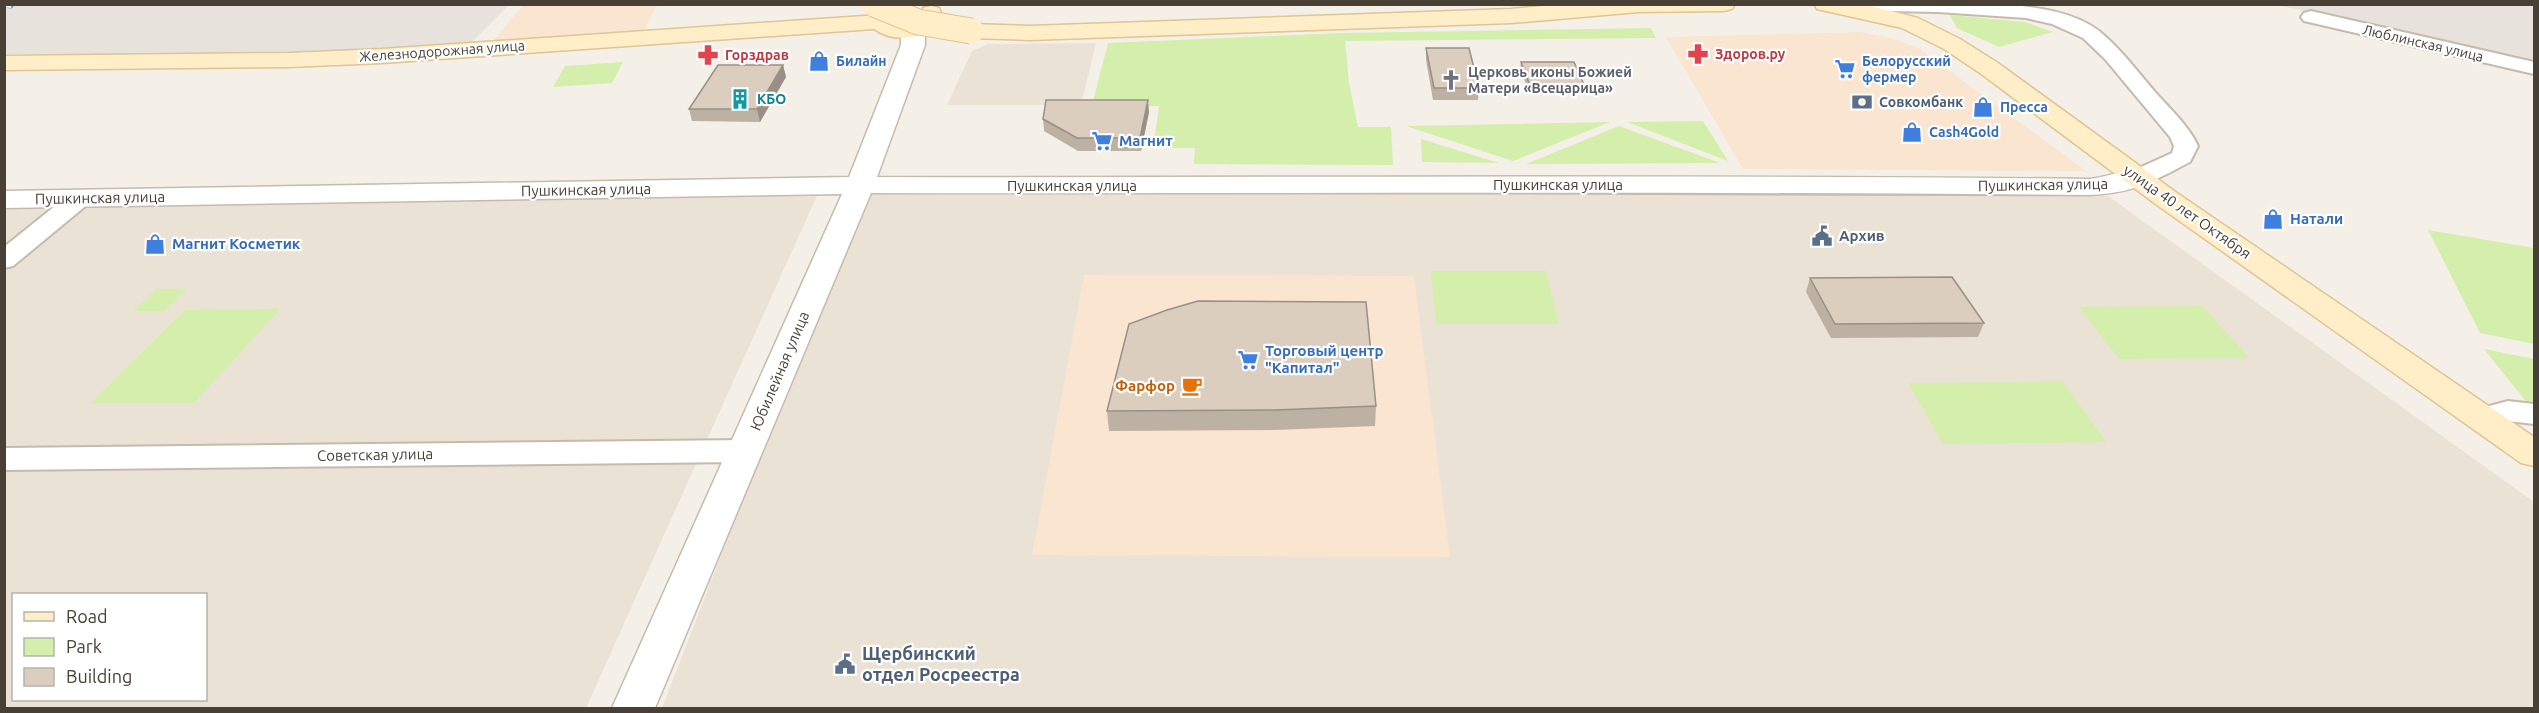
<svg xmlns="http://www.w3.org/2000/svg" width="2539" height="713" viewBox="0 0 2539 713" font-family="Ubuntu,sans-serif">
  <rect width="100%" height="100%" fill="#f5f0e7"/>
  <!-- residential -->
  <path fill="#eae2d5" fill-rule="evenodd" d="M1096,43L1081,105H947L972,51L988,44Z
    M825,178L586,708H5L4,206ZM14,594H206V700H14Z
    M862,191L1799,192L2108,196L2534,502V708H662Z"/>
  <!-- commercial -->
  <path fill="#f9e5d0" d="M523,5H657L643,32L489,46Z
    M1860,32L1891,38L1920,49L2086,171L1743,169L1666,37Z
    M1084,275L1414,276L1450,557L1032,555Z"/>
  <!-- industrial -->
  <path fill="#e7e2dc" d="M13,4L509,5L468,46L303,55L5,54L4,9Z
    M2277,5H2534V62Z"/>
  <!-- green -->
  <path fill="#d4eeac" d="M1950,15L2025,22L2053,32L1999,47L1957,28Z
    M1651,28L1656,38L1345,41L1349,83L1358,127H1391L1393,165L1194,164L1195,148H1153L1159,106L1092,105L1108,43L1343,33Z
    M623,62L612,83L553,87L565,66Z
    M1703,121L1728,161L1627,122Z
    M1610,122L1513,161L1406,126Z
    M1619,126L1720,163L1526,164Z
    M1421,139L1499,163L1422,162Z
    M2428,230L2534,248V344L2480,333Z
    M1431,271H1546L1559,324H1436Z
    M157,289H187L164,311H133Z
    M2202,306L2249,358L2119,359L2079,307Z
    M280,309L194,403H91L185,310Z
    M2484,349L2534,359V409H2532Z
    M2063,382L2106,442L1943,444L1908,383Z"/>
  <g fill="none" stroke-linecap="round" stroke-linejoin="round">
    <!-- minor casing -->
    <g stroke="#c5baac" stroke-width="4">
      <path id="minor" d="M1832,4H2002C2034,7 2073,11 2099,31C2120,48 2137,71 2155,92C2170,109 2188,125 2198,146L2190,162C2173,170 2149,187 2130,182L2126,177L2130,172L2172,153L2174,146L2170,137L2105,59L2083,38L2052,24L2026,18L1938,12L1841,10L1834,8Z
        M2311,11L2534,62V74L2304,21L2301,17L2304,13Z
        M79,192L88,194L91,199L88,204L13,266L4,268V247L70,194Z
        M2508,401L2534,404V424L2508,421L2482,428L2471,425L2467,418L2471,411Z
        M745,440L756,444L760,451L756,458L745,462L4,470V448Z"/>
    </g>
    <!-- tertiary casing -->
    <g stroke="#c5baac" stroke-width="3">
      <path id="tertiary" d="M913,22L921,24L925,29V45L877,177C1281,178 1686,174 2090,179C2108,177 2131,167 2148,171L2152,177C2142,191 2107,194 2090,195C1684,191 1277,194 871,193L655,708H612L842,194L4,208V191L849,177L901,45V29L905,24Z"/>
    </g>
    <!-- secondary casing -->
    <g stroke="#ddc594" stroke-width="3">
      <path id="secondary" d="M1565,4H1735L1732,9L1724,11L1639,12L1511,23L1030,40L971,38L963,36L959,31L963,26L971,24L1030,26L1511,9Z
        M1814,4H1861L1879,8L1918,18L1960,39L1998,63L2177,193L2534,437V466L2521,463L2157,205L1980,73L1944,49L1902,28L1817,9Z
        M931,6L939,8L943,18C929,39 895,44 874,29L382,63L289,67L4,70V56L289,53L382,49L879,15C895,19 902,28 919,18L923,8Z"/>
    </g>
    <!-- minor -->
    <use href="#minor" fill="#fff" fill-rule="evenodd"/>
    <!-- tertiary -->
    <use href="#tertiary" fill="#fff" fill-rule="evenodd"/>
    <!-- secondary -->
    <use href="#secondary" fill="#ffeec7" fill-rule="evenodd"/>
    <!-- rail casing -->
    <g stroke="#979797" stroke-width="5">
      <path id="rail" d="M4,5L11,6"/>
    </g>
    <!-- rail -->
    <use href="#rail" stroke="#fff" stroke-width="4" stroke-dasharray="10" stroke-linecap="butt"/>
    <!-- secondary-bridge casing -->
    <g stroke="#ddc594" stroke-width="27" stroke-linecap="butt">
      <path id="secondary-bridge" d="M874,4L918,22L971,31"/>
    </g>
    <!-- secondary-bridge -->
    <use href="#secondary-bridge" stroke="#ffeec7" stroke-width="25"/>
  </g>
  <!-- wall -->
  <path fill="#bcb1a3" d="M1426,48L1479,88L1478,100H1433L1426,60Z
    M1521,62L1585,87L1584,94H1530L1520,69Z
    M783,65L786,77L760,122L692,121L689,109Z
    M1149,112L1141,151H1078L1044,131L1043,119Z
    M1810,278L1984,323L1978,337L1831,338L1806,292Z
    M1376,406L1375,426L1275,430L1109,431L1107,411Z"/>
  <!-- shaded-wall -->
  <path fill="#999085" d="M783,65L786,77L760,122L757,109Z
    M1148,100L1149,112L1141,151L1140,138Z"/>
  <!-- building -->
  <path fill="#dbcebe" stroke="#999085" stroke-width="1.5" d="M1426,48H1469L1479,88H1434Z
    M1521,62H1574L1585,87L1531,88Z
    M718,65H783L757,109H689Z
    M1046,100H1148L1140,138H1077L1043,119Z
    M1952,277L1984,323L1835,324L1810,278Z
    M1198,301L1366,302L1376,406L1275,410L1107,411L1129,324L1167,310Z"/>
  <!-- icons -->
  <defs>
    <g id="pharmacy-bare" transform="scale(1.62)"><path d="M-2-6h4v4h4v4h-4v4h-4v-4h-4v-4h4Z" fill="#e0444e" stroke="#fff" stroke-width="2.5" paint-order="stroke"/></g>
    <g id="shop-bare" transform="scale(1.62)"><path d="M-5-2.5h2.3a2.7 3.5 0 0 1 5.4 0H5L5.5 6h-11ZM-1.5-2.5h3a1.5 2.3 0 0 0-3 0Z" fill="#3f7fe0" stroke="#fff" stroke-width="2.5" paint-order="stroke"/></g>
    <g id="supermarket-bare" transform="scale(1.62)"><path d="M-6-5.5h2.5l.6 2H6L4.5 2H-2.5L-4.4-4H-6ZM-1.5 3.2a1.3 1.3 0 1 0 .1 0ZM3 3.2a1.3 1.3 0 1 0 .1 0Z" fill="#3f7fe0" stroke="#fff" stroke-width="2.5" paint-order="stroke"/></g>
    <g id="church-bare" transform="scale(1.62)"><path d="M-1.2-6h2.4v3.5h3.3v2.4h-3.3V6h-2.4V-.1h-3.3v-2.4h3.3Z" fill="#6b7280" stroke="#fff" stroke-width="2.5" paint-order="stroke"/></g>
    <g id="building-bare" transform="scale(1.62)"><path d="M-4-6H4V6H1V3H-1V6H-4ZM-2.5-4.3h1.7v1.8h-1.7ZM.8-4.3h1.7v1.8H.8ZM-2.5-1h1.7V.8h-1.7ZM.8-1h1.7V.8H.8Z" fill="#0f9aa8" stroke="#fff" stroke-width="2.5" paint-order="stroke"/></g>
    <g id="bank-bare" transform="scale(1.62)"><path d="M-6-4H6V4H-6ZM0-2.3a2.3 2.3 0 1 0 0 4.6a2.3 2.3 0 1 0 0-4.6Z" fill="#5c6f8a" stroke="#fff" stroke-width="2.5" paint-order="stroke"/></g>
    <g id="civic-bare" transform="scale(1.62)"><path d="M-.6-6.5H3V-4.5H.6V-3L4-1V1h2V6H-6V1h2V-1L-.6-3ZM-1.2 2.5V6h2.4V2.5Z" fill="#5c6f8a" stroke="#fff" stroke-width="2.5" paint-order="stroke"/></g>
    <g id="cafe-bare" transform="scale(1.62)"><path d="M-5.5-4.5H6V0H3Q3 3.5 0 3.5H-2.5Q-5.5 3.5-5.5 0ZM3-3.2v2h1.7v-2ZM-6 4.5H4V6H-6Z" fill="#e8710a" stroke="#fff" stroke-width="2.5" paint-order="stroke"/></g>
  </defs>
  <g fill-rule="evenodd">
    <use href="#pharmacy-bare" x="1698" y="54"/>
    <use href="#pharmacy-bare" x="708" y="55"/>
    <use href="#shop-bare" x="819" y="61"/>
    <use href="#supermarket-bare" x="1845" y="69"/>
    <use href="#church-bare" x="1451" y="80"/>
    <use href="#building-bare" x="740" y="99"/>
    <use href="#bank-bare" x="1862" y="102"/>
    <use href="#shop-bare" x="1983" y="107"/>
    <use href="#shop-bare" x="1912" y="132"/>
    <use href="#supermarket-bare" x="1102" y="141"/>
    <use href="#shop-bare" x="2273" y="219"/>
    <use href="#civic-bare" x="1822" y="236"/>
    <use href="#shop-bare" x="155" y="244"/>
    <use href="#supermarket-bare" x="1248" y="360"/>
    <use href="#cafe-bare" x="1192" y="386"/>
    <use href="#civic-bare" x="845" y="664"/>
  </g>
  <g text-anchor="middle" stroke-width="4.5" stroke-linejoin="round" paint-order="stroke">
    <!-- far-street labels -->
    <g font-size="14" fill="#494035" stroke="#fff">
      <text transform="translate(2423 43) rotate(13)" y="5">Люблинская улица</text>
      <text transform="translate(442 51) rotate(-4)" y="5">Железнодорожная улица</text>
    </g>
    <!-- far-health labels -->
    <g font-size="14" font-weight="bold" fill="#be3a42" stroke="#fff" text-anchor="start">
      <text x="1715" y="59">Здоров.ру</text>
      <text x="725" y="60">Горздрав</text>
    </g>
    <!-- far-shop labels -->
    <g font-size="14" font-weight="bold" fill="#366cbe" stroke="#fff" text-anchor="start">
      <text x="836" y="66">Билайн</text>
      <text x="1862" y="66">Белорусский<tspan x="1862" dy="16">фермер</tspan></text>
      <text x="2000" y="112">Пресса</text>
      <text x="1929" y="137">Cash4Gold</text>
    </g>
    <!-- far-worship labels -->
    <g font-size="14" font-weight="bold" fill="#5b616d" stroke="#fff" text-anchor="start">
      <text x="1468" y="77">Церковь иконы Божией<tspan x="1468" dy="16">Матери «Всецарица»</tspan></text>
    </g>
    <!-- far-culture labels -->
    <g font-size="14" font-weight="bold" fill="#0d838f" stroke="#fff" text-anchor="start">
      <text x="757" y="104">КБО</text>
    </g>
    <!-- far-service labels -->
    <g font-size="14" font-weight="bold" fill="#4e5e75" stroke="#fff" text-anchor="start">
      <text x="1879" y="107">Совкомбанк</text>
    </g>
    <!-- shop labels -->
    <g font-size="15" font-weight="bold" fill="#366cbe" stroke="#fff" text-anchor="start">
      <text x="1119" y="146">Магнит</text>
      <text x="2290" y="224">Натали</text>
      <text x="172" y="249">Магнит Косметик</text>
      <text x="1265" y="356">Торговый центр<tspan x="1265" dy="17">"Капитал"</tspan></text>
    </g>
    <!-- street labels -->
    <g font-size="15" fill="#494035" stroke="#fff">
      <text x="1558" y="190">Пушкинская улица</text>
      <text transform="translate(2043 185) rotate(-1)" y="5">Пушкинская улица</text>
      <text x="1072" y="191">Пушкинская улица</text>
      <text transform="translate(586 190) rotate(-1)" y="5">Пушкинская улица</text>
      <text transform="translate(100 198) rotate(-1)" y="5">Пушкинская улица</text>
      <text transform="translate(2187 212) rotate(35)" y="5">улица 40 лет Октября</text>
      <text transform="translate(780 371) rotate(-67)" y="5">Юбилейная улица</text>
      <text transform="translate(375 455) rotate(-1)" y="5">Советская улица</text>
    </g>
    <!-- service labels -->
    <g font-size="15" font-weight="bold" fill="#4e5e75" stroke="#fff" text-anchor="start">
      <text x="1839" y="241">Архив</text>
    </g>
    <!-- food labels -->
    <g font-size="15" font-weight="bold" fill="#c56008" stroke="#fff" text-anchor="end">
      <text x="1175" y="391">Фарфор</text>
    </g>
    <!-- near-service labels -->
    <g font-size="18" font-weight="bold" fill="#4e5e75" stroke="#fff" text-anchor="start">
      <text x="862" y="660">Щербинский<tspan x="862" dy="21">отдел Росреестра</tspan></text>
    </g>
  </g>
  <!-- border -->
  <rect width="2539" height="713" fill="none" stroke="#494035" stroke-width="12"/>
  <!-- legend -->
  <rect x="12" y="593" width="195" height="108" fill="#ffffff" stroke="#b6b3ae" stroke-width="1.5"/>
  <rect x="24" y="612" width="30" height="9" fill="#ffeec7" stroke="#b6b3ae" stroke-width="1.5"/>
  <text x="66" y="623" font-size="18" fill="#494035">Road</text>
  <rect x="24" y="638" width="30" height="18" fill="#d4eeac" stroke="#b6b3ae" stroke-width="1.5"/>
  <text x="66" y="653" font-size="18" fill="#494035">Park</text>
  <rect x="24" y="668" width="30" height="18" fill="#dbcebe" stroke="#b6b3ae" stroke-width="1.5"/>
  <text x="66" y="683" font-size="18" fill="#494035">Building</text>
</svg>
